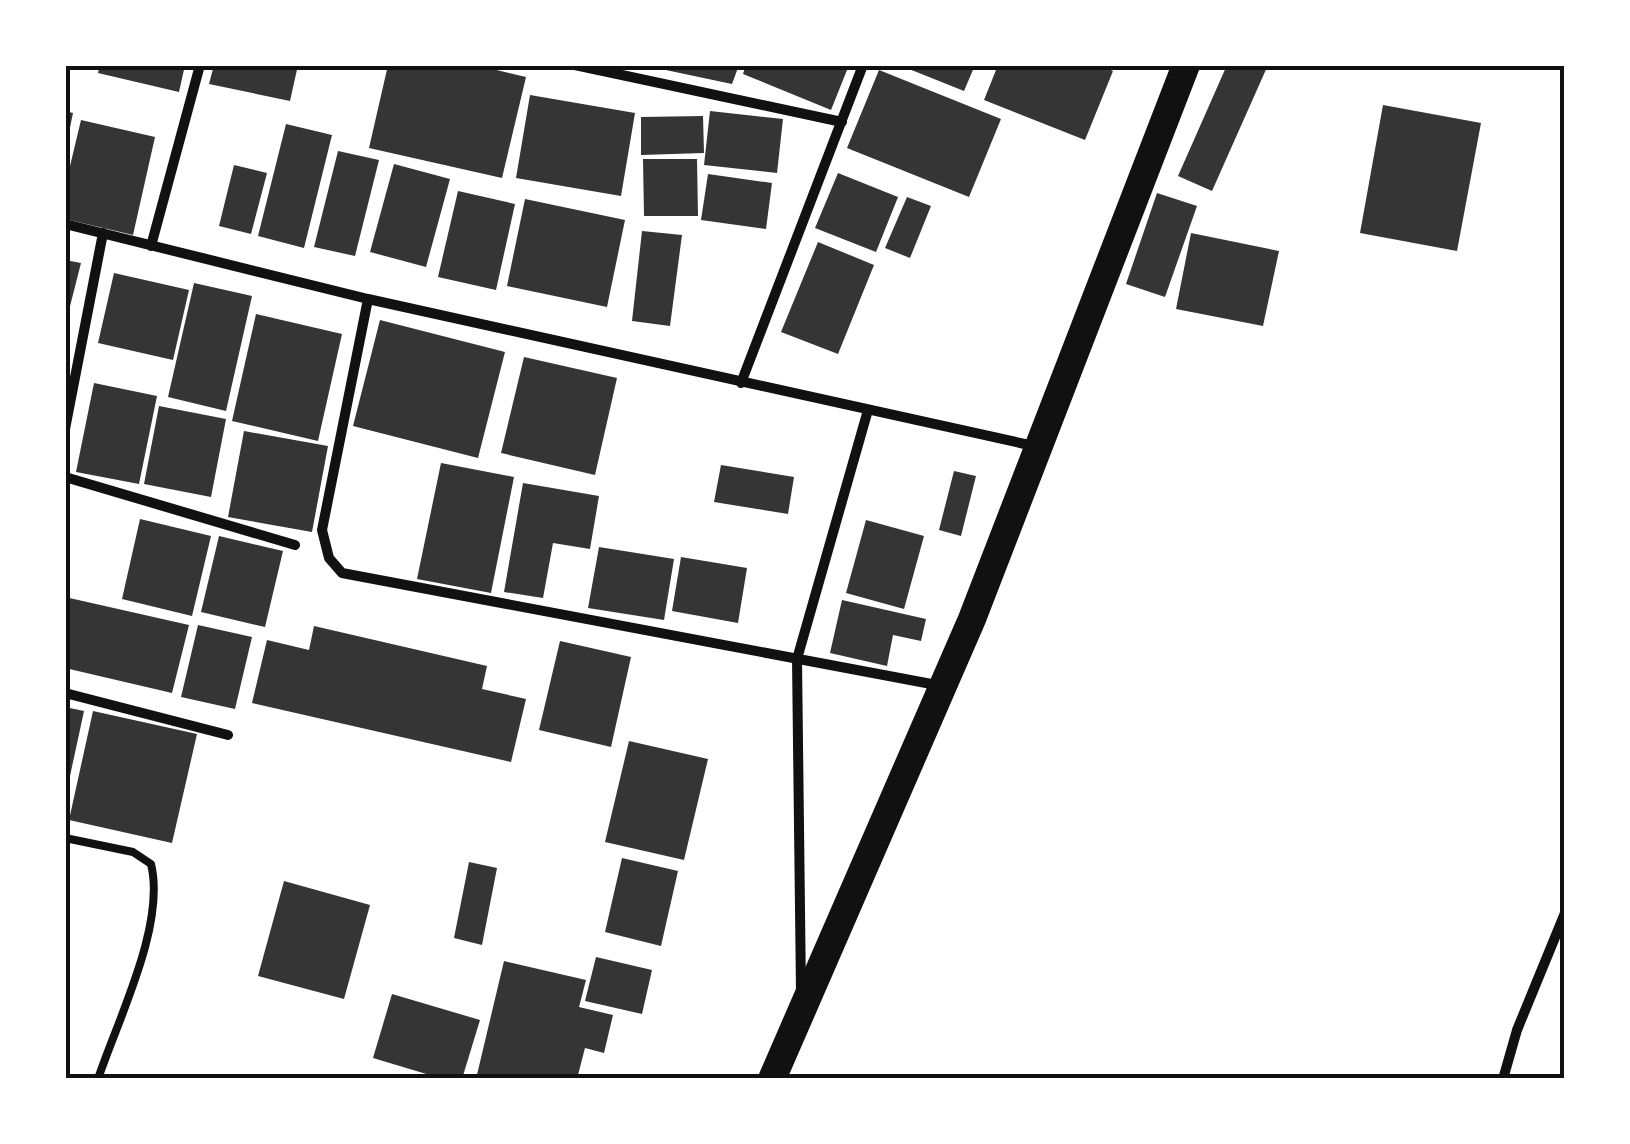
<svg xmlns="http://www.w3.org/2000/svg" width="1630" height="1144" viewBox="0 0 1630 1144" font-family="Lato,sans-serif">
  <rect width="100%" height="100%" fill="#fff"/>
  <!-- building -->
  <path fill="#353535" d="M100,65H185L179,92L98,73Z
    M214,65H298L290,101L209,84Z
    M388,65H476L526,77L502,178L369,148Z
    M642,65H739L732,84Z
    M746,65H849L831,110L743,74Z
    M899,65H975L964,91Z
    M998,65H1099L1113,71L1085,140L984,100Z
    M1227,65H1268L1212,191L1178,176Z
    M879,70L1001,119L969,197L847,148Z
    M530,95L635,113L621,196L516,178Z
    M1383,105L1481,123L1457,251L1360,233Z
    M65,111L73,113L67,142H65Z
    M710,111L783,119L777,173L704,165Z
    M703,116L704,153L641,155V117Z
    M81,120L155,137L133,235L65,219V187Z
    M286,124L332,135L304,248L258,236Z
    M338,151L379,160L355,256L314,247Z
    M643,159H697L698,216H644Z
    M394,164L450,179L426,267L370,252Z
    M234,165L267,173L251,234L219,226Z
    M838,173L898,197L876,252L815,228Z
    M708,174L772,183L766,229L701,220Z
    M458,191L515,204L496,290L438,277Z
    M1157,193L1197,206L1165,297L1126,284Z
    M907,197L931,206L910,258L885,248Z
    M525,199L625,220L607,307L507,286Z
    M642,231L682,235L670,326L632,321Z
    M1191,233L1279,251L1263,326L1176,309Z
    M818,242L874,265L838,354L781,332Z
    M65,260L81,263L66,322H65Z
    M114,273L189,290L173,360L98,343Z
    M194,283L252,296L226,411L168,397Z
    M256,314L342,334L318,441L232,421Z
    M380,320L505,352L478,458L353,426Z
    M524,357L617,378L595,475L501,453Z
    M94,383L157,396L139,484L76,472Z
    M159,406L226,419L211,497L144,484Z
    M244,431L328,446L312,532L228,517Z
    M441,463L514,477L491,593L417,579Z
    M721,465L794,477L788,514L714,502Z
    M954,471L976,476L961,536L939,530Z
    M523,483L599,496L590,549L553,543L543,598L504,592Z
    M140,519L211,536L192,616L122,599Z
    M866,520L924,536L904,609L846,593Z
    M219,536L283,551L265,627L201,612Z
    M599,547L674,559L664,620L588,608Z
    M681,557L747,568L738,623L672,611Z
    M65,597L189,625L172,693L65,668Z
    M842,600L926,619L921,641L893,635L887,666L830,653Z
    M198,625L252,637L235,709L181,697Z
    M314,626L487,666L482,689L526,699L511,762L252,703L267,640L309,650Z
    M560,641L631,657L611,747L539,730Z
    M65,707L84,711L67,790H65Z
    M93,711L197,734L172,843L69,820Z
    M629,741L708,759L684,860L605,842Z
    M622,858L678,871L661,946L605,932Z
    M469,862L497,868L482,945L454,938Z
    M284,881L370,905L344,999L258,976Z
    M596,957L652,970L642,1014L585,1001Z
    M504,961L586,980L579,1007L613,1015L604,1053L585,1048L577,1079H476Z
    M392,994L480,1020L462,1079H443L373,1058Z"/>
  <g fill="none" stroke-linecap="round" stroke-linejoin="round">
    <!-- service -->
    <path stroke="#111" stroke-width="8" d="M65,838L133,852L151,864C166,925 118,1019 98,1079"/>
    <!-- minor -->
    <path stroke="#111" stroke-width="10" d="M575,65L842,122
      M65,224L368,299L1034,446
      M151,246L200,65
      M368,299L322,530L329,558L342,573L942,686
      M741,383L863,65
      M65,429L103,233
      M65,477L295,545
      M65,693L228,735
      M801,992L797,659L868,410
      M1503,1079L1517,1030L1565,913"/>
    <!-- trunk -->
    <path stroke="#111" stroke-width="28" d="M772,1079L972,619L1186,65"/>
  </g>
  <!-- border -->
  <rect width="1630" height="1144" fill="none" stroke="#ffffff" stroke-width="135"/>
  <rect x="68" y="68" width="1494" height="1008" fill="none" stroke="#111" stroke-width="4"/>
</svg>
